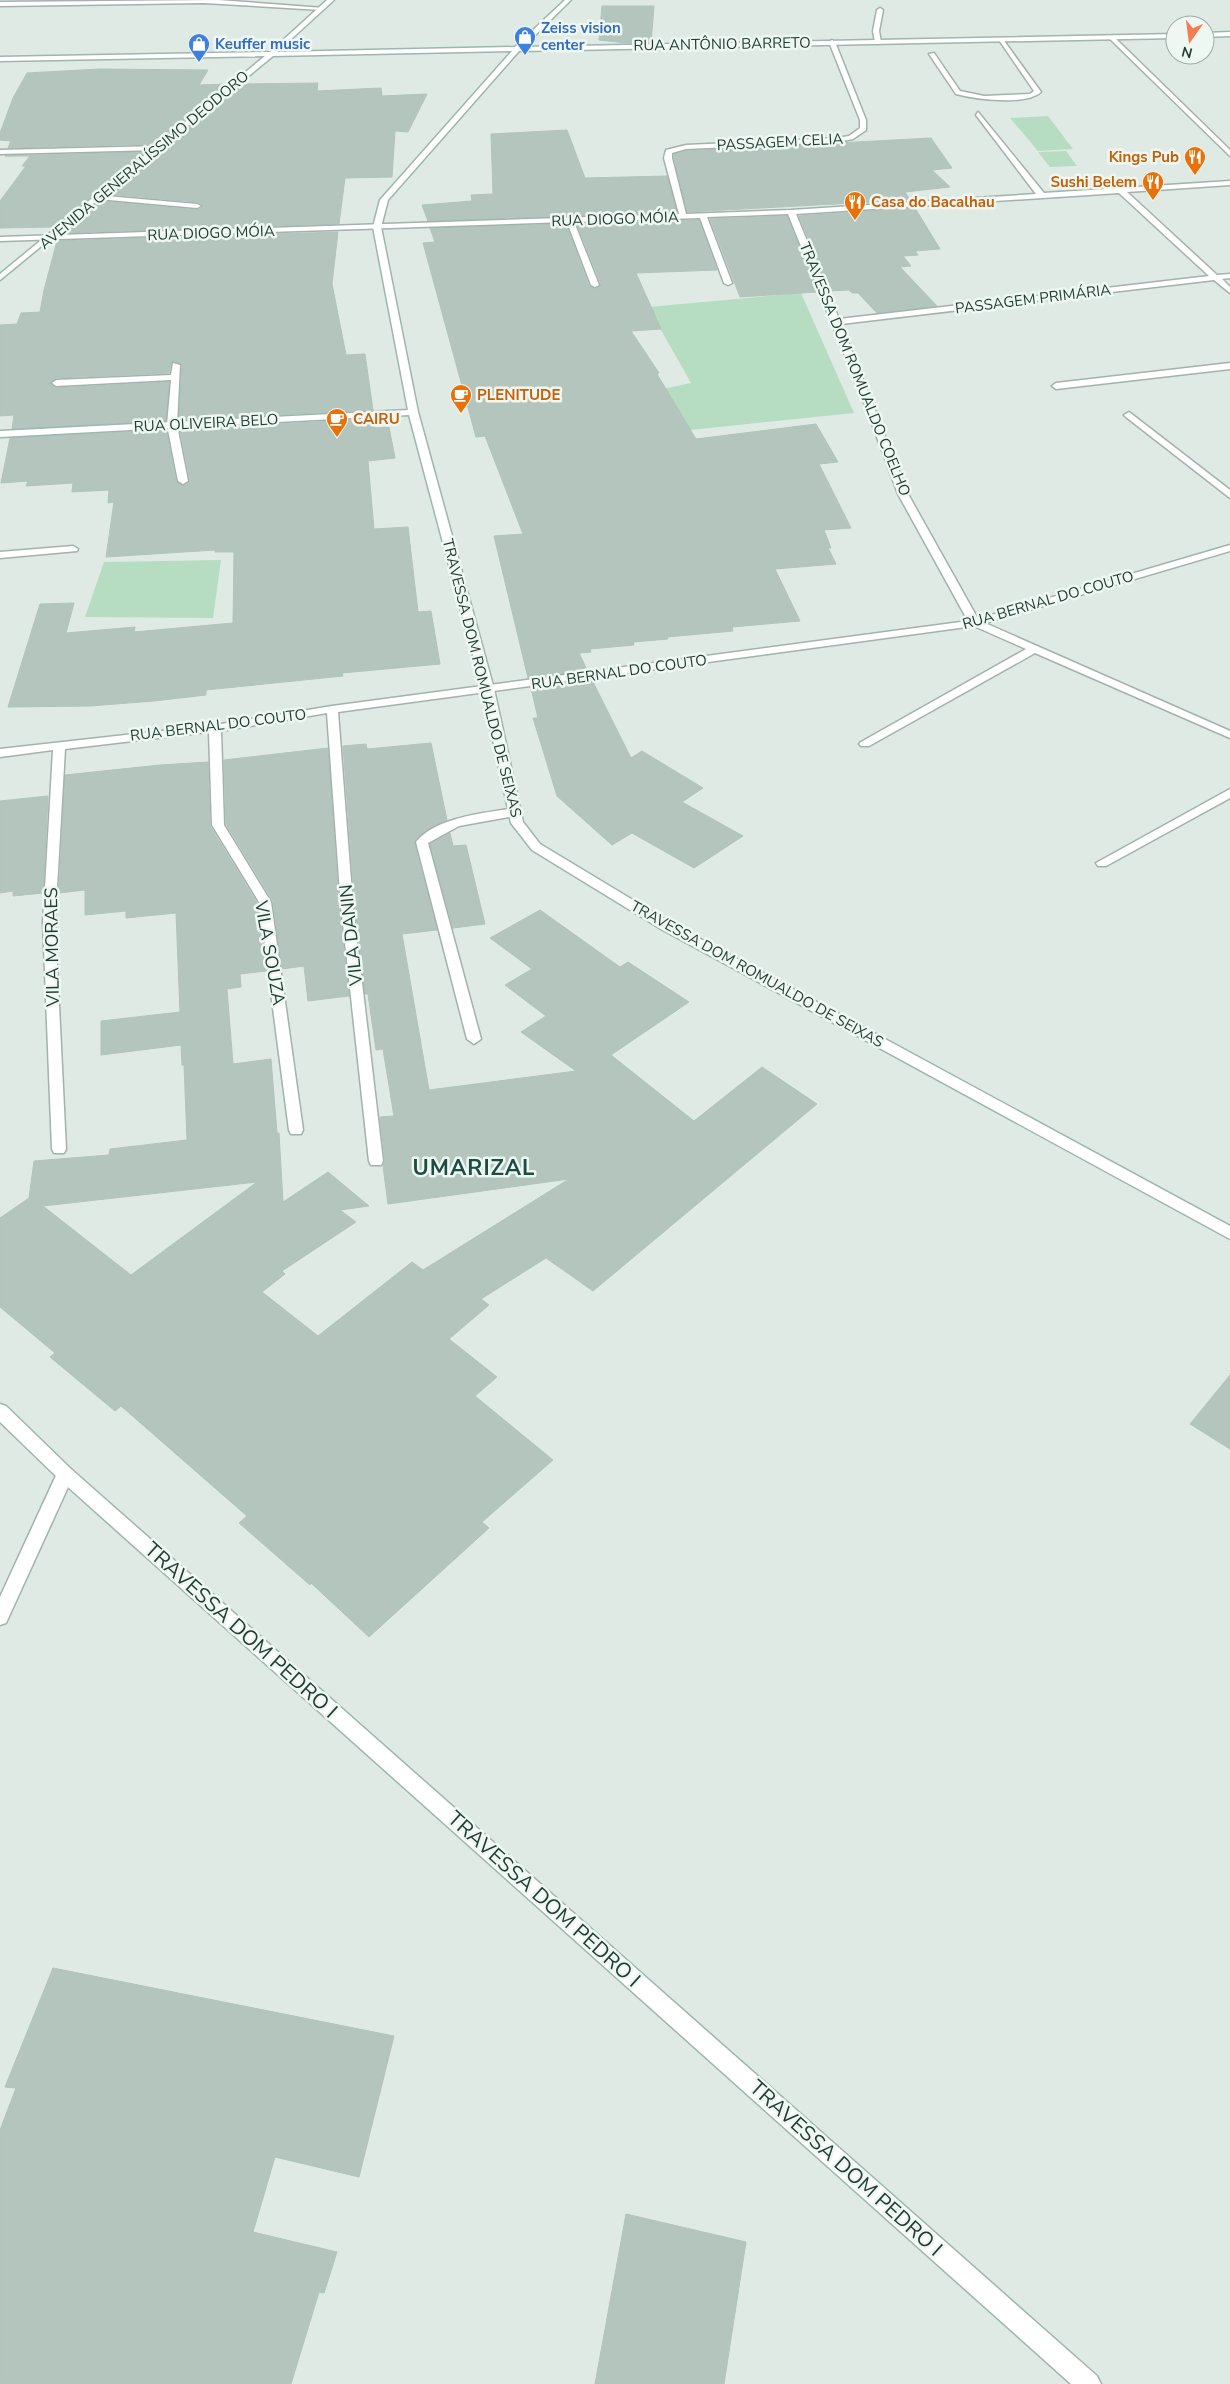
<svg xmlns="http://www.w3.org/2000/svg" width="1230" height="2384" viewBox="0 0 1230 2384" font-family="'Nunito Sans',sans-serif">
  <rect width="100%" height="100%" fill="#dfeae5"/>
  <!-- green -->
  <path fill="#b6ddc1" d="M1048,116L1073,149L1038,151L1010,118Z
    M1066,151L1077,166L1050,167L1038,152Z
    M801,293L854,413L681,431L639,394L691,383L648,307Z
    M221,560L213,618L85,617L104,562Z"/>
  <!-- building -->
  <path fill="#b4c5be" stroke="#b1c4bc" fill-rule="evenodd" d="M602,6H654L651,43H626L599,40Z
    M99,69L208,70L199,85L228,84L155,144L8,148L11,141L0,140V133L13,98L27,73Z
    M318,83L317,91L381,88L382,96L427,94L408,132L395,131L392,177L345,178L339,224L60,233L99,201L197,210L202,208L203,205L197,202L108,194L242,84Z
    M567,130L585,178L667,176L677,212L428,221L422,205L472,201L471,195L493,194L491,134Z
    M931,138L952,168L932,170L950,187L905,192L910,200L687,212L674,158V154L686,151Z
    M145,152L54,227L0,228V201L26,166H22L30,156H5Z
    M915,208L940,249L915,251L918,255L903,256L911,266L900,267L937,306L877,313L858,293H852L849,290L830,291L799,216Z
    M787,216L817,292L740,297L710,219Z
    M699,220L717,270L636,273L661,329L631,331L659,373L657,374L696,439L816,424L838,462L819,464L851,528L824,530L831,548H828L836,564L775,569L800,621L732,627L733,631L667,637L668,639L633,642L634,645L590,649L591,652L579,653L587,670L528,678L494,536L523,534L485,436L476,437L423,243L435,242L430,228L566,224L589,286L596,289L601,284L577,224Z
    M338,232L332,284L346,355L365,354L373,410L179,420L182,365L174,361L171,363L169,373L56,378L50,383L56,388L169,382L166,421L12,429L14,415L0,416V325L17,324L21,313L40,312L44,290L57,241Z
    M374,419L375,428L389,427L395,458L368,461L374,529L408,527L418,612L431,611L440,664L342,673L343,676L206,690V695L154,701L90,706L8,707L40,604L74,603L66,633L135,627L134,632L233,623L234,552H215V550L106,557L114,502L108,503L109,490L72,492L73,483L26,486L28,481L1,483L10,438L166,430L176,481L184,486L190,481L180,429Z
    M592,680L631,758L642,751L703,788L682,802L743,836L694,868L632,833L612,845L557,796L533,718H538L531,688Z
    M431,743L447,820L424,832L414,842L437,930L402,934L429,1090L576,1071L521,1032L546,1016L505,985L532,969L490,938L540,910L620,967L628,962L689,1002L611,1055L694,1121L762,1067L817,1104L593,1291L546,1258L481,1299L489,1305L449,1339L497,1377L475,1396L553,1460L482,1522L489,1528L369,1637L311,1583L310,1585L239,1523L247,1516L121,1406L115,1411L50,1357L55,1353L0,1307V1218L29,1198L34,1161L109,1155L110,1149L187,1140L184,1065H182L181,1045L101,1055V1021L180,1012L176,913L126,918V911L85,915V890L59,893L65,775L160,765L208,762L210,826L257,903L266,971L240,974L241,987L227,989L233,1064L271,1059L277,1133H279L283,1202L328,1172L369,1206L340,1210L356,1222L282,1271L285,1274L262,1292L318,1336L412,1262L423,1270L569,1179L388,1204L383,1166L385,1161L380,1117L394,1116L383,1049L376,1050L368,994H365L355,906L343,746L366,744L367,749ZM257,1182L131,1275L43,1206Z
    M328,748L339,906L349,996L308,1001L304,966L282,969L273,901L226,824L224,760Z
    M48,796L43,893L13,896V891L0,893V801Z
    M450,833L453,846L466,845L485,924L453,928L430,844Z
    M1230,1375V1449L1190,1424Z
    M53,1968L394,2036L359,2177L275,2157L253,2232L337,2252L324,2293L319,2292L291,2384H0V2130L16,2088L5,2087Z
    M626,2214L746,2242L724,2384H595Z"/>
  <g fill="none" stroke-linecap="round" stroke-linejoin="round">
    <!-- lane casing -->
    <g stroke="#a2b2ac" stroke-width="3">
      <path id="lane" d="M1002,38L1041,92C1026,106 975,99 956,94L929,54L934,53L960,91L984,96L1030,94L1034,91L999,40Z
        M95,195L197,204L201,206L197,208L98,199H95Z
        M173,363L180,365L177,425L188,481L183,484L178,481L167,425L171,380L56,386L52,383L56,380L171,375Z
        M73,546L78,549L77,551L0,558V552Z
        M515,808L519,809L521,812L519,815L459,826L428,843L481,1039L474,1044L467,1039L416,842C436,817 485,813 515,808Z"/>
    </g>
    <!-- street casing -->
    <g stroke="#a2b2ac" stroke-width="3">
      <path id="street" d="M218,0L324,8L321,10L204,3L0,6V2Z
        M880,8L883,10L879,31L881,42L878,44L875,42L873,31L877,10Z
        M1110,37H1114L1230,150V156L1110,39Z
        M832,40L835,42L866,120V130L853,139L837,142L686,149L672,153V158L686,214L791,210L1036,194L976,115L978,112L1044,193L1230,181V185L1127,192L1217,275L1230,274V278L1222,279L1230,287V293L1214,280L841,324L908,494L978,619L1230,545V551L985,623L1230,731V738L1035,653L869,746H861L859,744L861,742L1026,649L974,626L338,712L353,906L383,1161L381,1165H371L369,1161L341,906L327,713L221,731L224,825L271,902L303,1130L301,1134H291L289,1130L259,902L212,825L209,732L65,749L55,923L66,1149L64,1153H54L52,1149L43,923L53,750L0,757V749L215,725L332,706L968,621L898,494L868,413L788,214L707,217L732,283L728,285L724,283L700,218L574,222L599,285L595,287L591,285L567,222L0,241V237L679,214L664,158L666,150L686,145L837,138L849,136L860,128V120L829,42ZM1119,193L1209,276L839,319L796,214Z
        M161,146V150H158L0,154V150Z
        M1230,363V369L1056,389L1052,386L1056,383Z
        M1129,412L1230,490V498L1126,417L1124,415Z
        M1230,789V798L1106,866H1098L1096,863Z
        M65,1467L71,1469L74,1474L6,1623L0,1625V1597L59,1469Z"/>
    </g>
    <!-- secondary casing -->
    <g stroke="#9db6ae" stroke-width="3">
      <path id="secondary" d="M327,0H334L277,52L515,47L565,0H571L523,47L1175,34V38L519,51L388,200L381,227L418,412L494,689L523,822L540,844L671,923L1230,1226V1239L661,929L532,850L511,823L482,689L409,415L0,437V431L408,410L373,227L380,200L512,51L273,56L0,280V274L265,56L0,61V57L270,52Z
        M1230,32V36L1205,37V33Z
        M0,1404L6,1406L71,1469L1097,2376L1101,2384H1071L59,1479L0,1422Z"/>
    </g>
    <!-- lane -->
    <use href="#lane" fill="#fff" fill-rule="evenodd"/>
    <!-- street -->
    <use href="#street" fill="#fff" fill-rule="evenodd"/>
    <!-- secondary -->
    <use href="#secondary" fill="#fff" fill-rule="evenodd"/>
  </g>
  <!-- icons -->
  <defs>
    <g id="shop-pin" transform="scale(1.125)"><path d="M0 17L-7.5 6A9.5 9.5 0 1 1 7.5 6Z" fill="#3f7fe0" stroke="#eff7f3"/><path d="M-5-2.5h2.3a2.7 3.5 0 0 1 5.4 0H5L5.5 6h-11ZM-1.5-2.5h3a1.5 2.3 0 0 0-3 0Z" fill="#fff"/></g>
    <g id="restaurant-pin" transform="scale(1.125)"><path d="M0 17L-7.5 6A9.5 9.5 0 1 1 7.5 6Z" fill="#e8710a" stroke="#eff7f3"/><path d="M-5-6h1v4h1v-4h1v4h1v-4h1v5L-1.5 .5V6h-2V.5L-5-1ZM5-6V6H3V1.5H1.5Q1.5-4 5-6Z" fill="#fff"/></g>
    <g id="cafe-pin" transform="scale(1.125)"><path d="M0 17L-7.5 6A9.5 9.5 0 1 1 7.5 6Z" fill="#e8710a" stroke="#eff7f3"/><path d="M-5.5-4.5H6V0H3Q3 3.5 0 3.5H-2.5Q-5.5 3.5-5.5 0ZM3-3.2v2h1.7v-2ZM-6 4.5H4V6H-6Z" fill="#fff"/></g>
  </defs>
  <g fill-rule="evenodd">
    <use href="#shop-pin" x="525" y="37"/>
    <use href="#shop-pin" x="199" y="44"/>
    <use href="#restaurant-pin" x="1195" y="157"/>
    <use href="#restaurant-pin" x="1153" y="182"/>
    <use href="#restaurant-pin" x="855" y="202"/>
    <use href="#cafe-pin" x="461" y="395"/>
    <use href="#cafe-pin" x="337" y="419"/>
  </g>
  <g text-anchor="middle" stroke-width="5" stroke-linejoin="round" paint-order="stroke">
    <!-- far-shop labels -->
    <g font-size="15" font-weight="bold" fill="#366cbe" stroke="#eff7f3" text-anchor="start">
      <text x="541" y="33">Zeiss vision<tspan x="541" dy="17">center</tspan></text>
      <text x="215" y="49">Keuffer music</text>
    </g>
    <!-- far-street labels -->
    <g font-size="15" fill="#1f3b34" stroke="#eff7f3">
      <text transform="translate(722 44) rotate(-1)" y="5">RUA ANTÔNIO BARRETO</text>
      <text transform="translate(780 142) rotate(-3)" y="5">PASSAGEM CELIA</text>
      <text transform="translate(144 160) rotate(-40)" y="5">AVENIDA GENERALÍSSIMO DEODORO</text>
      <text transform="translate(615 219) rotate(-2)" y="5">RUA DIOGO MÓIA</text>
      <text transform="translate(211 233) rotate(-2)" y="5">RUA DIOGO MÓIA</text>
      <text transform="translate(1033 299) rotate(-7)" y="5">PASSAGEM PRIMÁRIA</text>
      <text transform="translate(855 369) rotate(68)" y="5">TRAVESSA DOM ROMUALDO COELHO</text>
      <text transform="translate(206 423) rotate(-3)" y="5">RUA OLIVEIRA BELO</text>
      <text transform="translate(1048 600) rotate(-16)" y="5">RUA BERNAL DO COUTO</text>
      <text transform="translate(619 672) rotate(-8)" y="5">RUA BERNAL DO COUTO</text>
      <text transform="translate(482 678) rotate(76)" y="5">TRAVESSA DOM ROMUALDO DE SEIXAS</text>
      <text transform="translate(218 725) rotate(-7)" y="5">RUA BERNAL DO COUTO</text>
      <text transform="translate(757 974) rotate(29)" y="5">TRAVESSA DOM ROMUALDO DE SEIXAS</text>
    </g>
    <!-- far-food labels -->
    <g font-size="15" font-weight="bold" fill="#c56008" stroke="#eff7f3" text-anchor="start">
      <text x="1179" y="162" text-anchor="end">Kings Pub</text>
      <text x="1137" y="187" text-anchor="end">Sushi Belem</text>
      <text x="871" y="207">Casa do Bacalhau</text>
      <text x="477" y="400">PLENITUDE</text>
      <text x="353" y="424">CAIRU</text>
    </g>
    <!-- street labels -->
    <g font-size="18" fill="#1f3b34" stroke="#eff7f3">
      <text transform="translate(351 935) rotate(-96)" y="6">VILA DANIN</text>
      <text transform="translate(52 947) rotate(-91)" y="6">VILA MORAES</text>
      <text transform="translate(270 953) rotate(80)" y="6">VILA SOUZA</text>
    </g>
    <!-- near-street labels -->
    <g font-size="21" fill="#1f3b34" stroke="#eff7f3">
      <text transform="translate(241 1630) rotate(42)" y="7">TRAVESSA DOM PEDRO I</text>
      <text transform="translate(544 1899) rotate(42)" y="7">TRAVESSA DOM PEDRO I</text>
      <text transform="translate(846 2168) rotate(42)" y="7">TRAVESSA DOM PEDRO I</text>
    </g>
    <!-- district labels -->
    <g font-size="22" font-weight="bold" letter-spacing="1" fill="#1b4d42" stroke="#eff7f3">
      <text x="474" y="1175">UMARIZAL</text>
    </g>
  </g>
  <!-- north arrow -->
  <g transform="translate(1190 40) rotate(194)"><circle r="24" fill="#eff7f3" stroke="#9caca7"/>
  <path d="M0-4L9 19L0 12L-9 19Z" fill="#f57d52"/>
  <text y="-8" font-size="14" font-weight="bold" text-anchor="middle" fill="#1f3b34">N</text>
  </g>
</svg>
